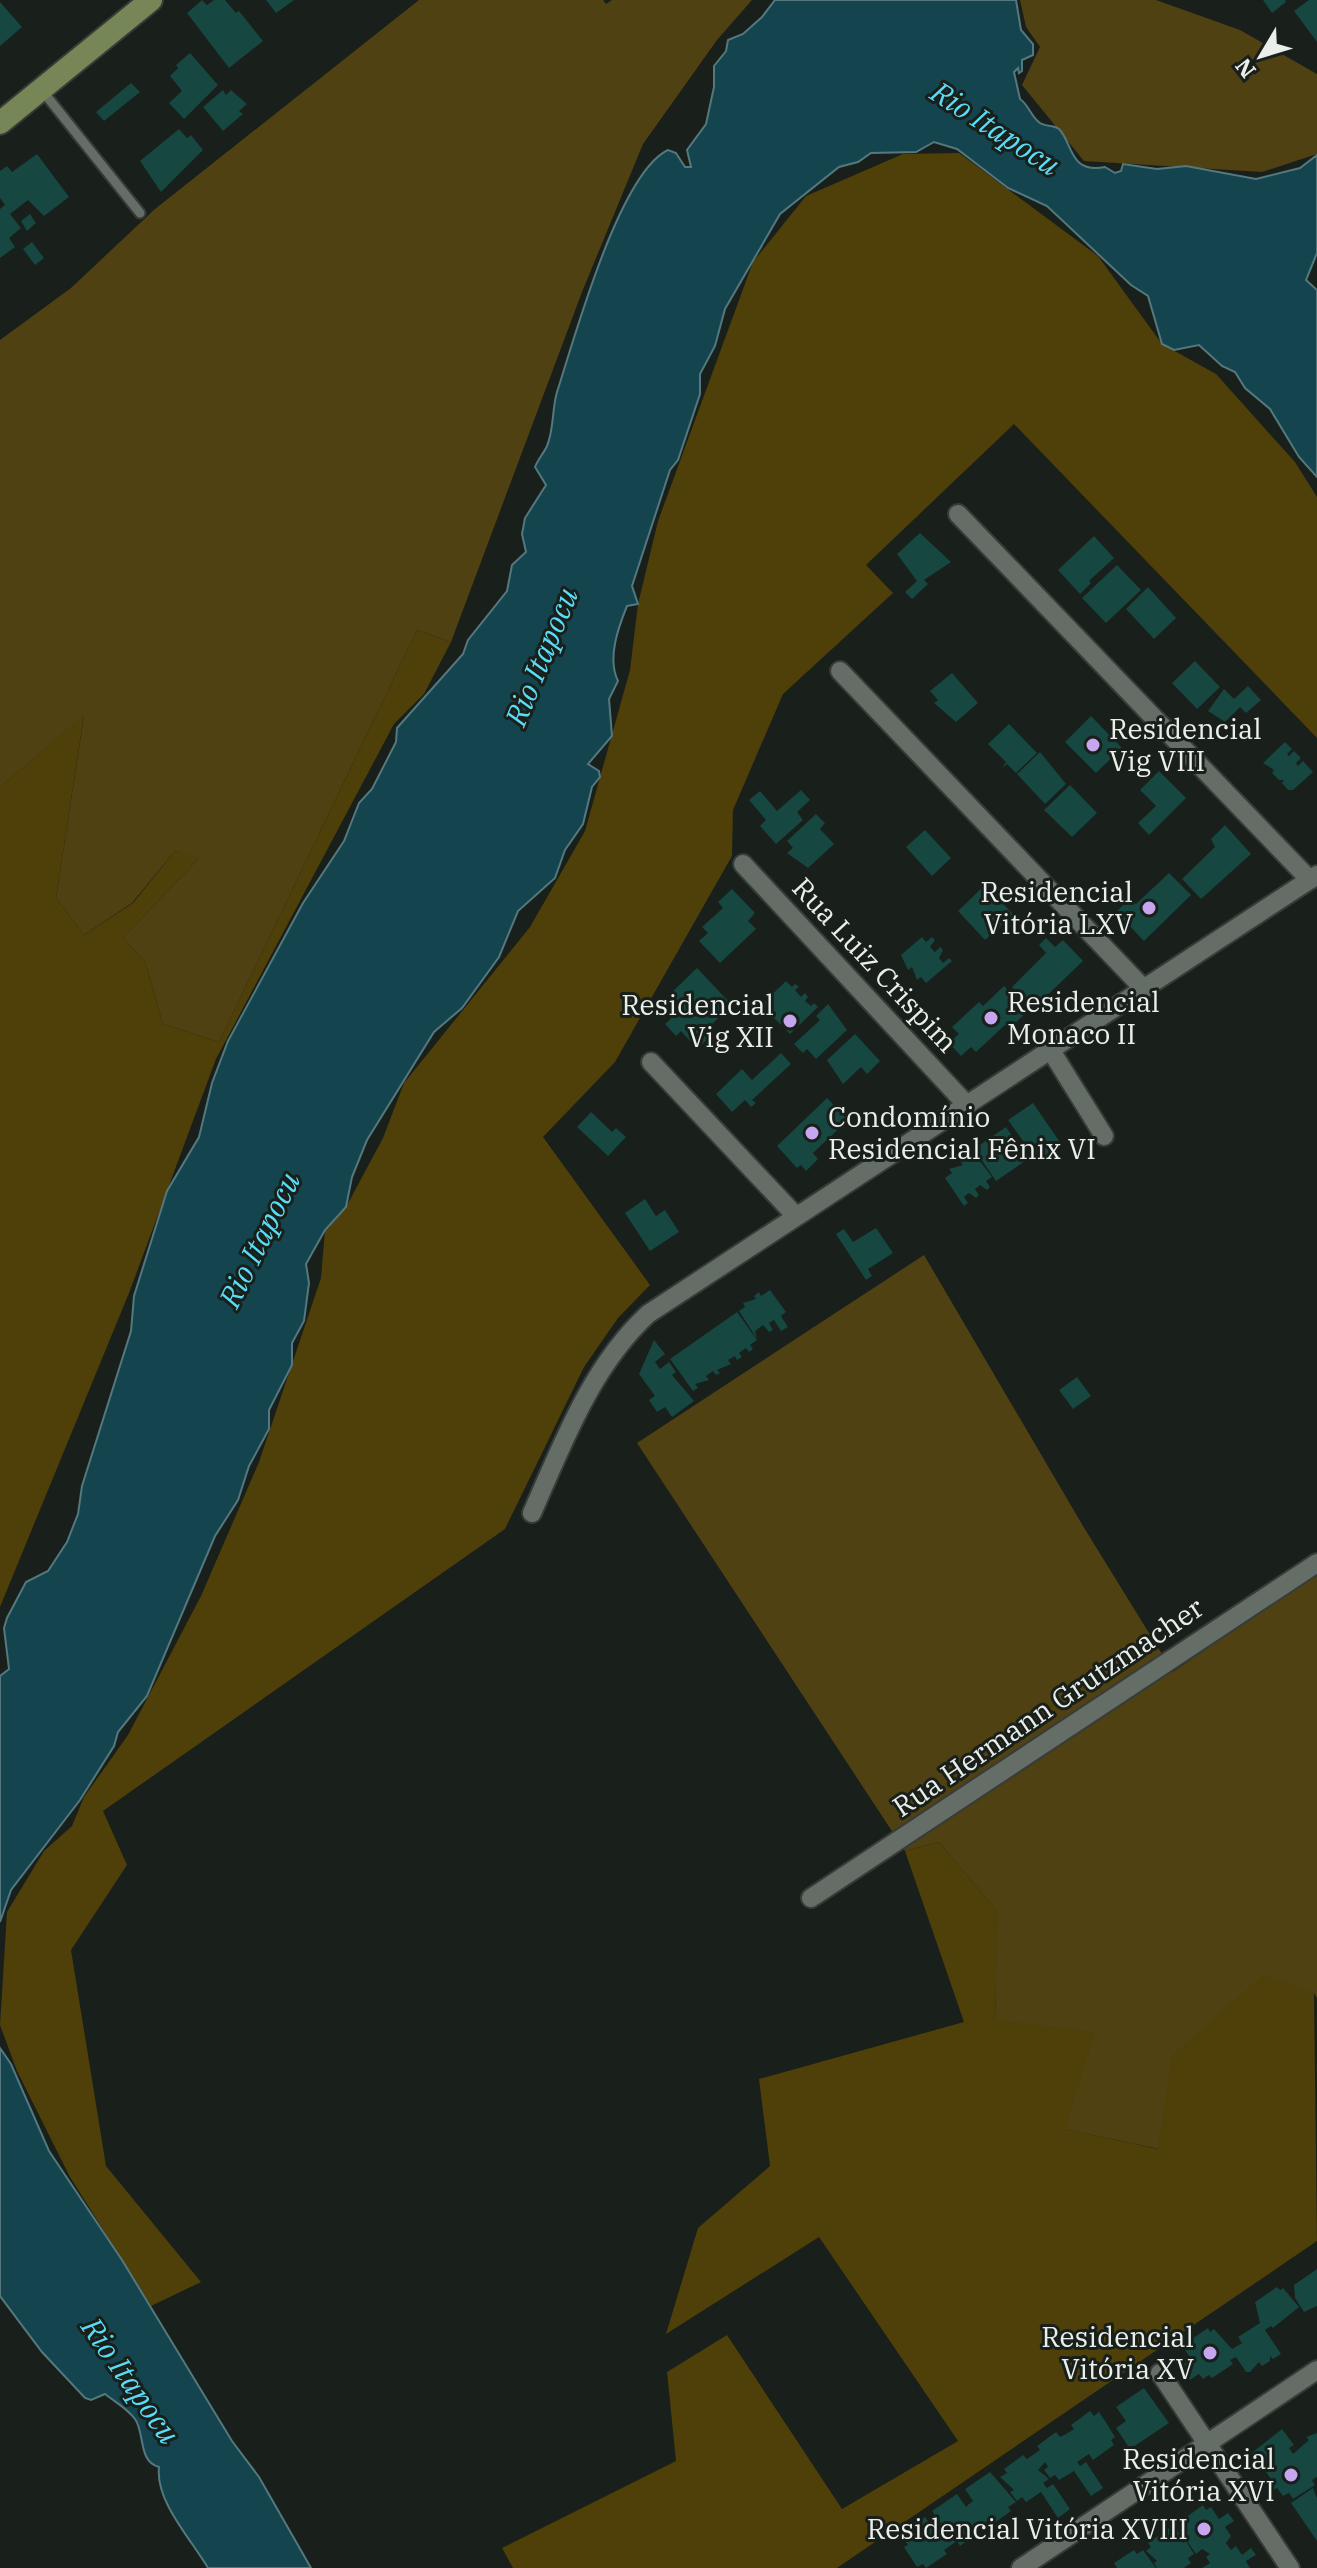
<svg xmlns="http://www.w3.org/2000/svg" width="1317" height="2568" viewBox="0 0 1317 2568" font-family="'IBM Plex Serif',serif">
  <rect width="100%" height="100%" fill="#191f1a"/>
  <!-- green -->
  <path fill="#504113" d="M419,0H603L606,4L612,0H752L717,40L643,144L582,292L451,642L417,630L219,1042L163,1024L145,962L123,938L198,859L175,851L132,903L84,935L56,898L84,716L0,787V340L71,288L155,209Z
    M1020,0H1156L1240,30L1317,74V154L1262,172L1084,161L1022,85L1040,47L1026,27Z
    M924,1255L1083,1526L1173,1672L1317,1572V1998L1314,1993L1159,2149L1064,2129L995,2021L997,1911L939,1842L905,1851L637,1443Z"/>
  <!-- forest -->
  <path fill="#4f3f09" d="M959,153L1098,256L1162,344L1216,374L1295,462L1317,497V738L1014,424L866,565L893,593L783,694L733,810L732,856L615,1062L543,1137L650,1285L618,1318L584,1367L505,1529L103,1811L127,1865L71,1950L106,2166L201,2282L151,2306L70,2177L17,2071L0,2025L7,1912L44,1851L72,1826L84,1797L128,1735L201,1596L259,1462L321,1278L325,1230L346,1207L383,1138L404,1083L530,927L585,831L630,670L638,604L658,521L753,262L806,196L903,154Z
    M417,630L451,642L424,694L394,724L216,1059L129,1293L0,1607V787L84,715L56,898L84,935L133,903L175,851L199,858L123,938L145,962L163,1024L219,1042Z
    M939,1842L998,1912L995,2020L1095,2032L1065,2129L1158,2149L1172,2056L1263,1975L1314,1993L1317,2241L837,2568H513L502,2548L676,2461L667,2372L727,2335L842,2509L958,2441L819,2237L666,2334L698,2228L770,2166L759,2079L964,2022L905,1851Z"/>
  <!-- water -->
  <path fill="#14454e" stroke="#54787d" stroke-width="2" d="M775,0H1016L1021,30L1033,44V55L1022,60V71L1019,73L1018,68L1014,72L1020,99C1029,105 1031,117 1040,123C1046,127 1055,125 1059,129C1073,143 1069,174 1105,167L1115,173L1121,171L1123,164L1157,169L1186,166L1256,179L1300,168L1317,155V253L1306,280L1317,290V477L1299,457L1270,409L1245,388L1235,372L1222,366L1199,345L1174,350L1162,344L1148,296L1131,285L1047,206L1008,188L957,149L934,142L916,152L871,153L858,162L839,167L780,214L725,309L715,346L700,374V394L678,460L670,470L632,586L638,604L627,606C618,628 607,659 618,681L609,699L612,736L588,764L599,771L600,777L592,787L583,824L565,850L555,878L518,911L499,957L462,1008L434,1032L367,1140L352,1177L346,1207L325,1230L306,1264L309,1283L304,1321L292,1343V1365L269,1410V1429L249,1466L238,1500L215,1536L147,1696L118,1732L114,1746L80,1800L11,1890L0,1922V1676L9,1669L4,1628L7,1618L26,1582L48,1571L67,1542L78,1514L82,1486L131,1331L134,1296L167,1191L199,1137L212,1083L228,1041L303,903L344,841L359,803L372,789L396,742L397,728L463,654L468,640L507,591L512,565L526,552L522,534L525,518L546,485L535,467C538,459 544,453 547,446C554,430 552,408 557,392C574,340 619,173 668,150L676,153L685,167H691L687,150L706,124L714,87V66L726,51L728,40L743,34L762,17Z
    M0,2048L11,2064L49,2151L122,2260L232,2441L259,2477L311,2568H208C191,2539 155,2501 159,2467C138,2462 145,2433 135,2419C128,2409 114,2401 105,2394L91,2400L85,2398L42,2352L0,2296Z"/>
  <!-- building -->
  <path fill="#164740" d="M202,0L207,5L214,0H225L236,13L239,11L263,41L229,68L187,13Z
    M266,0H294L276,13Z
    M1263,0H1285L1286,2L1272,13Z
    M1309,0H1317V42L1294,11Z
    M0,2L22,27L0,46Z
    M190,53L218,85L184,119L169,103L182,91L170,76L178,68L176,65Z
    M131,83L140,92L104,121L96,112Z
    M223,90L226,95L231,90L247,104L239,111L243,114L223,131L203,107Z
    M179,129L187,138L191,135L203,150L161,192L140,161Z
    M37,154L69,197L44,216L28,200L10,214L21,228L9,238L15,247L0,258V209L5,205L0,198V171L7,166L12,172Z
    M30,214L36,223L27,231L21,221Z
    M32,242L44,258L35,265L23,249Z
    M920,533L951,562L924,580L928,584L912,599L905,592L917,581L897,554Z
    M1094,536L1114,558L1089,581L1091,583L1080,594L1058,570Z
    M1117,565L1141,590L1106,623L1082,598Z
    M1148,587L1176,618L1154,639L1126,609Z
    M1195,661L1220,687L1197,709L1172,683Z
    M952,673L978,703L956,722L934,703L938,700L930,691Z
    M1248,686L1261,700L1246,713L1240,707L1225,722L1208,711L1224,689L1234,699Z
    M1091,716L1122,748L1096,773L1065,742Z
    M1009,724L1037,753L1016,773L1007,764L1002,768L1006,762L988,744Z
    M1285,742L1292,749L1287,754L1289,756L1294,751L1301,758L1296,763L1298,766L1303,761L1313,772L1293,790H1288L1282,783L1284,780H1279L1272,773L1274,770L1263,763Z
    M1040,752L1066,784L1045,804L1017,774Z
    M1159,771L1186,798L1149,835L1138,823L1156,806L1140,790Z
    M1070,785L1097,813L1072,837L1044,810Z
    M801,790L810,800L797,812L803,820L776,844L760,826L766,820L749,800L760,791L777,811Z
    M816,814L825,823L820,829L834,844L808,868L787,853L793,848L787,841Z
    M1225,825L1251,854L1201,899L1182,879L1215,847L1211,839Z
    M925,830L951,858L932,876L906,847Z
    M1169,873L1191,895L1144,941L1116,912L1130,898L1136,904Z
    M985,885L1013,914L985,940L958,911Z
    M732,889L755,913L748,921L756,929L720,963L699,941L708,933L702,927L723,908L718,902Z
    M922,937L926,942L932,937L935,940L930,947L935,952L940,947L943,950L939,958L943,963L949,958L952,961L926,983L921,977L917,980L912,967L908,970L901,955Z
    M1046,938L1055,947L1063,940L1083,961L1033,1009L1012,987L1046,953L1039,945Z
    M697,968L732,1005L708,1028L714,1033L697,1049L681,1031L676,1036L665,1024L681,1009L668,996Z
    M786,981L792,987L795,984L799,987L795,990L801,997L805,993L808,997L805,1001L811,1006L814,1003L818,1007L790,1034L761,1005Z
    M1004,986L1028,1011L1009,1029L1005,1025L976,1052L971,1047L961,1056L949,1043L959,1034L952,1027L979,1002L983,1006Z
    M828,1004L847,1030L816,1059L807,1049L803,1053L794,1044L820,1020L816,1016Z
    M855,1034L880,1061L867,1074L861,1067L843,1084L827,1060Z
    M781,1053L791,1064L752,1100L756,1103L751,1107L745,1100L732,1112L716,1094L742,1069L752,1080Z
    M827,1098L848,1120L813,1153L818,1159L806,1171L801,1165L797,1168L777,1146Z
    M1033,1103L1062,1145L1038,1162L1008,1120Z
    M591,1112L612,1132L616,1128L626,1137L608,1156L577,1127Z
    M1006,1127L1028,1159L996,1181L974,1149Z
    M976,1156L992,1177L986,1181L990,1187L987,1190L980,1185L975,1189L979,1195L976,1198L969,1193L964,1197L968,1203L964,1206L945,1178L952,1173L949,1169L963,1165L960,1161L965,1158L968,1162Z
    M645,1199L656,1216L665,1210L679,1232L650,1251L625,1213Z
    M876,1228L893,1253L868,1269L872,1276L866,1280L836,1234L844,1229L853,1242Z
    M770,1290L786,1312L781,1316L788,1327L781,1331L774,1320L769,1323L773,1330L769,1332L763,1325L755,1331L757,1339L739,1311L745,1307L743,1303L756,1299L754,1296L759,1292L761,1296Z
    M737,1312L757,1340L750,1345L753,1349L749,1352L746,1348L739,1353L742,1357L737,1360L735,1356L728,1360L731,1364L717,1370L720,1373L716,1375L713,1371L706,1376L709,1380L695,1384L698,1388L693,1391L670,1359Z
    M654,1340L665,1354L655,1362L660,1369L669,1362L676,1372L672,1375L694,1401L672,1417L665,1407L657,1412L649,1400L655,1396L639,1374Z
    M1077,1377L1091,1396L1073,1409L1059,1390Z
    M1317,2269V2306L1304,2312L1295,2298L1294,2285Z
    M1277,2287L1280,2290L1283,2288L1299,2307L1273,2328L1271,2326L1265,2330L1281,2354L1273,2359L1270,2356V2361L1262,2366L1259,2362L1250,2372H1246L1236,2357L1230,2360L1233,2364L1212,2378L1209,2375L1203,2379L1199,2374L1190,2380L1181,2366L1191,2359L1185,2350L1192,2346L1189,2341L1208,2328L1210,2332L1214,2329L1232,2349L1242,2343L1238,2337L1260,2323L1255,2302Z
    M1144,2388L1169,2423L1130,2449L1116,2428L1126,2421L1116,2407Z
    M1090,2411L1094,2416L1099,2412L1107,2424L1115,2437L1111,2440L1114,2445L1093,2460L1089,2454L1077,2462L1080,2466L1086,2462L1103,2488L1091,2496L1074,2471L1059,2480L1055,2475L1050,2478L1044,2470L1048,2467L1045,2462L1038,2470L1049,2479L1043,2483L1047,2488L1053,2484L1070,2509L1058,2518L1041,2492L1026,2502L1022,2497L1017,2501L1010,2492L1014,2490L1000,2477L1007,2473L1004,2469L1023,2455L1027,2459L1040,2450L1037,2446L1056,2432L1060,2437L1066,2434L1074,2429L1071,2425Z
    M1282,2429L1294,2445L1289,2448L1293,2454L1309,2440L1306,2437L1317,2433V2477L1312,2480L1315,2485L1293,2499L1289,2493L1283,2496L1277,2488L1269,2493L1265,2488L1273,2482L1266,2472L1272,2467L1268,2462L1258,2469L1249,2455Z
    M990,2472L1016,2502L1008,2507L1011,2511L993,2524L990,2519L975,2529L978,2533L960,2546L957,2541L944,2550L947,2554L926,2568L923,2564L917,2567L904,2547L908,2545L900,2534L925,2517L933,2528L936,2526L941,2523L932,2511L957,2494L966,2507L969,2504L973,2501L965,2489Z
    M1313,2488L1317,2498V2541L1291,2503Z
    M1203,2505L1206,2510L1211,2507L1219,2519L1228,2513L1234,2521L1225,2527L1231,2536L1226,2543L1231,2550L1236,2546L1242,2555L1251,2548L1256,2555L1246,2561L1250,2568H1202L1210,2563L1206,2557L1210,2554L1202,2549L1196,2554L1180,2531L1186,2526L1185,2518Z
    M1169,2528L1172,2532L1177,2529L1183,2543L1186,2541L1194,2554L1188,2558L1191,2563L1184,2568H1157L1154,2563L1157,2561L1146,2551L1151,2547L1148,2543Z
    M1134,2550L1137,2554L1143,2550L1156,2568H1117L1114,2563Z"/>
  <g fill="none" stroke-linecap="round" stroke-linejoin="round">
    <!-- service casing -->
    <g stroke="#373c38" stroke-width="13">
      <path id="service" d="M41,89L140,213"/>
    </g>
    <!-- minor casing -->
    <g stroke="#373c38" stroke-width="22">
      <path id="minor" d="M958,514L1310,880
        M840,671L1143,988
        M743,864L966,1104
        M1050,1049L1104,1136
        M651,1062L795,1215
        M532,1513C563,1443 591,1367 648,1314L1317,875
        M811,1898L1317,1563
        M1160,2373L1290,2568
        M1021,2568L1317,2370"/>
    </g>
    <!-- secondary casing -->
    <g stroke="#373c38" stroke-width="26">
      <path id="secondary" d="M0,123L151,0"/>
    </g>
    <!-- service -->
    <use href="#service" stroke="#656d67" stroke-width="9"/>
    <!-- minor -->
    <use href="#minor" stroke="#656d67" stroke-width="18"/>
    <!-- secondary -->
    <use href="#secondary" stroke="#768656" stroke-width="22"/>
  </g>
  <!-- markers -->
  <g fill="#c7a6f0" stroke="#191f1a" stroke-width="3">
    <circle cx="1093" cy="745" r="8"/>
    <circle cx="1149" cy="908" r="8"/>
    <circle cx="991" cy="1018" r="8"/>
    <circle cx="790" cy="1021" r="8"/>
    <circle cx="812" cy="1133" r="8"/>
    <circle cx="1210" cy="2353" r="8"/>
    <circle cx="1291" cy="2475" r="8"/>
    <circle cx="1204" cy="2529" r="8"/>
  </g>
  <g text-anchor="middle" stroke-width="6" stroke-linejoin="round" paint-order="stroke">
    <!-- poi labels -->
    <g font-size="28" fill="#eaefeb" stroke="#191f1a" text-anchor="end">
      <text x="1109" y="739" text-anchor="start">Residencial<tspan x="1109" dy="32">Vig VIII</tspan></text>
      <text x="1133" y="902">Residencial<tspan x="1133" dy="32">Vitória LXV</tspan></text>
      <text x="1007" y="1012" text-anchor="start">Residencial<tspan x="1007" dy="32">Monaco II</tspan></text>
      <text x="774" y="1015">Residencial<tspan x="774" dy="32">Vig XII</tspan></text>
      <text x="828" y="1127" text-anchor="start">Condomínio<tspan x="828" dy="32">Residencial Fênix VI</tspan></text>
      <text x="1194" y="2347">Residencial<tspan x="1194" dy="32">Vitória XV</tspan></text>
      <text x="1275" y="2469">Residencial<tspan x="1275" dy="32">Vitória XVI</tspan></text>
      <text x="1188" y="2539">Residencial Vitória XVIII</text>
    </g>
    <!-- street labels -->
    <g font-size="28" fill="#eaefeb" stroke="#191f1a">
      <text transform="translate(875 965) rotate(47)" y="10">Rua Luiz Crispim</text>
      <text transform="translate(1048 1707) rotate(-34)" y="10">Rua Hermann Grutzmacher</text>
    </g>
    <!-- water labels -->
    <g font-size="30" font-style="italic" fill="#59dcf6" stroke="#191f1a">
      <text transform="translate(995 129) rotate(33)" y="10">Rio Itapocu</text>
      <text transform="translate(542 657) rotate(-68)" y="10">Rio Itapocu</text>
      <text transform="translate(260 1240) rotate(-64)" y="10">Rio Itapocu</text>
      <text transform="translate(130 2381) rotate(55)" y="10">Rio Itapocu</text>
    </g>
  </g>
  <!-- north arrow -->
  <g transform="translate(1261 56) rotate(232)" stroke="#191f1a" stroke-width="6" paint-order="stroke">
  <path d="M0-6L14 30L0 20L-14 30Z" fill="#eaefeb"/>
  <text y="-12" font-size="22" font-weight="bold" text-anchor="middle" fill="#eaefeb">N</text>
  </g>
</svg>
